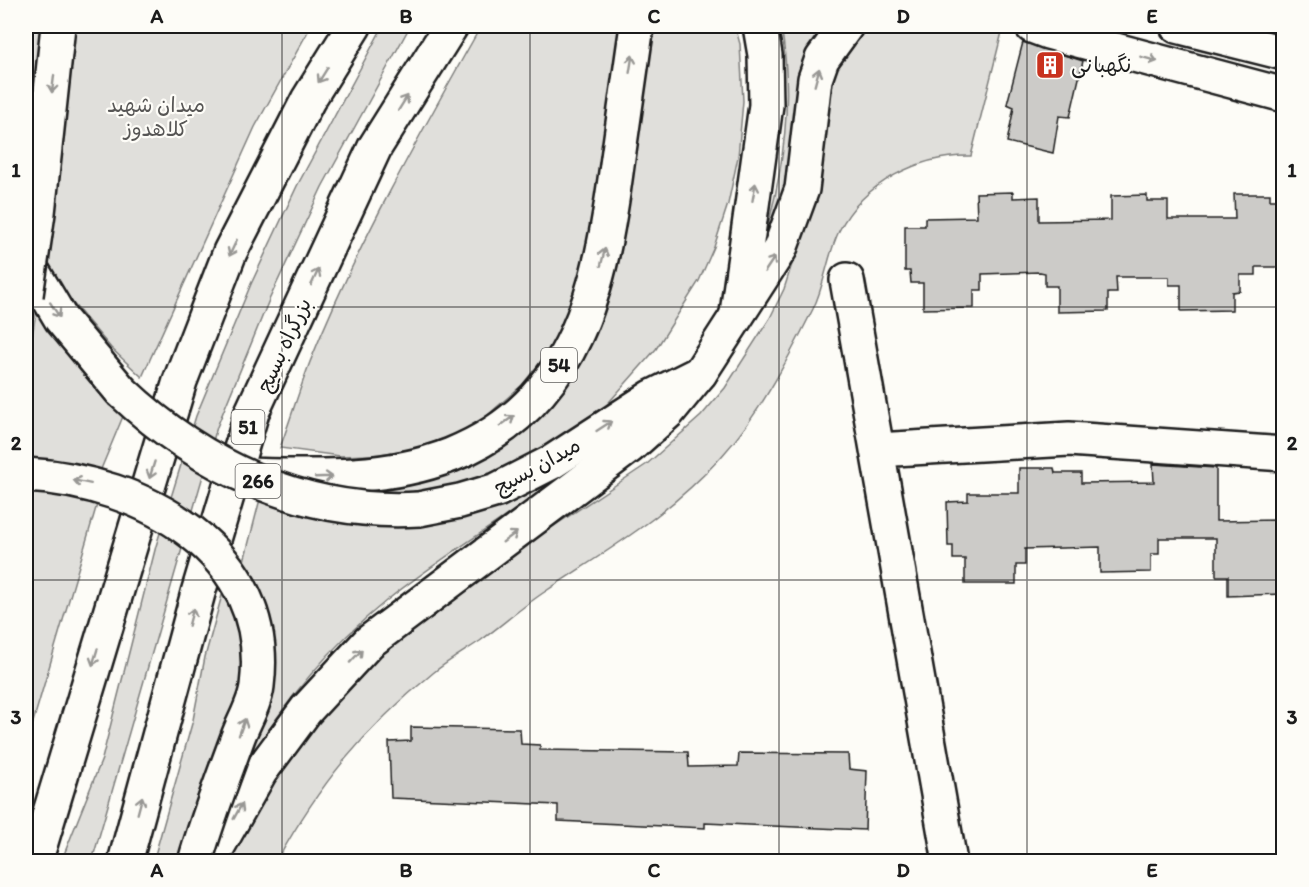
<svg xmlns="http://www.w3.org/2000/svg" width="1309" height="887" viewBox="0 0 1309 887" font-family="Itim,'Playpen Sans Arabic',sans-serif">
  <rect width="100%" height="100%" fill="#fdfcf7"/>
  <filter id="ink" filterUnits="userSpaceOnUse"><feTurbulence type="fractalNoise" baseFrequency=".0167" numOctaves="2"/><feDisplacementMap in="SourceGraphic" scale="12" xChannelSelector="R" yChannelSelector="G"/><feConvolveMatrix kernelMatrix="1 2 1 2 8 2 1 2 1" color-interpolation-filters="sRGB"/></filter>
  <g filter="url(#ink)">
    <!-- green -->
    <path fill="#e0dfdb" stroke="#7e7e7c" stroke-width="1.5" d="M26,26H42L26,198Z
      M69,26H311L255,127L142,377L111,348L43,268Z
      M383,26H410L322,187L269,300L217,427L92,861L61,862L102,759L156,546L196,416L251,284L297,186Z
      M481,26H621L592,250L555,344L522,385L482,420L456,435L413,449L373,455L340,456L280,448C290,420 299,391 310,362C355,249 421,132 481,26Z
      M651,26H735L740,44L743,101L738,157L728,204L714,247L699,281L656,349L588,426L546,456L441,499L325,491L370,489L562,388L586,352L603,314L616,265Z
      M781,26H835L792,179L750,282C780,199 796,113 781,26Z
      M863,26H983L1002,32L971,156C919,155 863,183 839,231C827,256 825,285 813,309C787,361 760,414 721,457C669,515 609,549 546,591C523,606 502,625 480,641C465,651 448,661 433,673C365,729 319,784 277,861L225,862L295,745L378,654L515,552L647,464L701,416L725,388L770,318L784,289L801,236L826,74Z
      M36,312L72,360L124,414L99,474L26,462V375Z
      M578,462C517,513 447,552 386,601C322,653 273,715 234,787C270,699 298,654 243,565L260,499L322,516Z
      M26,487L98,501L26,746Z
      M222,595L238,618L245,683L179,861L153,862L193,720L205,657Z"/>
    <!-- building -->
    <path fill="#cccbc8" stroke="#1c1c1c" stroke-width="1.5" d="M1023,42L1083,61L1070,117L1059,116L1053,153L1007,142L1014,107L1007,104Z
      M1013,192V198L1039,197V221L1111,220V196L1147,195V201H1168V219H1235L1234,194H1270V200H1284V267H1256V275H1240V291L1232,292V310L1181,311V285H1169V277H1116L1117,293H1108V311L1057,312V286H1045V273L1040,272L982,274V290H974V308L923,309V283H911L910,271H905V226H925V218L977,217L976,193Z
      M1153,464L1216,468V521L1284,520V587H1281V594L1228,596V576H1216V538H1159V554H1151V572L1100,573V547L1025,549V565H1016V584H965V559H953V546H948L947,502L968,501V493H1019V468H1054L1055,473H1081V483L1154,482Z
      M411,727L520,729L521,744L540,745V750L688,752L689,767L738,766L739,753L848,754L849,769L867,771L865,830L705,823V828L558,821V805L391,798L389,742L411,741Z"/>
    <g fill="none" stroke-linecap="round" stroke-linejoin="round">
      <!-- minor casing -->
      <g stroke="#1c1c1c" stroke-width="38">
        <path id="minor" d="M1032,26L1048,32L1284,95
          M1177,26L1284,53
          M847,280L950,862
          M877,450L1069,439L1284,454"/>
      </g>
      <!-- major casing -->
      <g stroke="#1c1c1c" stroke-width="38">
        <path id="major" d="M26,260L61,319L121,391
          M737,313L766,105L765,55L760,26
          M419,509L460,501L497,490L552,462L652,397L700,373"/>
      </g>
      <!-- highway casing -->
      <g stroke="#1c1c1c" stroke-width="38">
        <path id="highway" d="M249,475C316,477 387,480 451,455C578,404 601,285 617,165C624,118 630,72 637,26
          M35,862L180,381L230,252L308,100L354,26
          M125,862L198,593L252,412L375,147L451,26
          M209,862L260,772L306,710L369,642L630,446L668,412L700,373L780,249L802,189L815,79L822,59L846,26"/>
      </g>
      <!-- minor -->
      <use href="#minor" stroke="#fdfcf7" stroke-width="33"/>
      <!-- major -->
      <use href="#major" stroke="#fdfcf7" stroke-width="33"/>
      <!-- highway -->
      <use href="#highway" stroke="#fdfcf7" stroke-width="33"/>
      <!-- major-bridge casing -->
      <g stroke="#1c1c1c" stroke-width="38" stroke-linecap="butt">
        <path id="major-bridge" d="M121,391C202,468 306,516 419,509"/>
      </g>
      <!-- highway-bridge casing -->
      <g stroke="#1c1c1c" stroke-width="38" stroke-linecap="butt">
        <path id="highway-bridge" d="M26,295L38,213L58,26
          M26,475C142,481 274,551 257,686C255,703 244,721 238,737C223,778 207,819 195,862"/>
      </g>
      <!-- major-bridge -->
      <use href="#major-bridge" stroke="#fdfcf7" stroke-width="33"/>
      <!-- highway-bridge -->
      <use href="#highway-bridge" stroke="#fdfcf7" stroke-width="33"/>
    </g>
    <!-- one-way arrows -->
    <defs><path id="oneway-shaft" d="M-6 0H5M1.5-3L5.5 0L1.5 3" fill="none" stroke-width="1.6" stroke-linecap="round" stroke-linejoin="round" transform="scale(1.5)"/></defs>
    <g stroke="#989794">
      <use href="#oneway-shaft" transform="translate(1149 59) rotate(15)"/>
      <use href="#oneway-shaft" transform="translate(631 64) rotate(-81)"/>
      <use href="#oneway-shaft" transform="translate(323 75) rotate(122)"/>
      <use href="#oneway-shaft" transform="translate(817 77) rotate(-75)"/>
      <use href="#oneway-shaft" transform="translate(53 84) rotate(97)"/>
      <use href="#oneway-shaft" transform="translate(403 103) rotate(-58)"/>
      <use href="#oneway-shaft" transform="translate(754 192) rotate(-80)"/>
      <use href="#oneway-shaft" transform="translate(233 248) rotate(115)"/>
      <use href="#oneway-shaft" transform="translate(603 257) rotate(-76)"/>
      <use href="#oneway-shaft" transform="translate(770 264) rotate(-56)"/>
      <use href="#oneway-shaft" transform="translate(315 277) rotate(-65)"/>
      <use href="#oneway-shaft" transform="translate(55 310) rotate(57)"/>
      <use href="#oneway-shaft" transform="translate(507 421) rotate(-36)"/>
      <use href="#oneway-shaft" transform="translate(604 426) rotate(-33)"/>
      <use href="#oneway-shaft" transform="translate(152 470) rotate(107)"/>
      <use href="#oneway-shaft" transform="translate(324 477) rotate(-2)"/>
      <use href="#oneway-shaft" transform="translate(82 482) rotate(-168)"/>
      <use href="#oneway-shaft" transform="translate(510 537) rotate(-36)"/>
      <use href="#oneway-shaft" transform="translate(191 617) rotate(-75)"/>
      <use href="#oneway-shaft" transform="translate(356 656) rotate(-47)"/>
      <use href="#oneway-shaft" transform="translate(95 657) rotate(107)"/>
      <use href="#oneway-shaft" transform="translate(242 727) rotate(-70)"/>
      <use href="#oneway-shaft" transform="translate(140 805) rotate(-75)"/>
      <use href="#oneway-shaft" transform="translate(238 811) rotate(-61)"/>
    </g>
  </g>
  <!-- grid -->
  <path fill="none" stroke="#1c1c1c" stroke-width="1.5" stroke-opacity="0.55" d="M282,26V862M530,26V862M779,26V862M1027,26V862M26,307H1284M26,580H1284"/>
  <!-- icons -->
  <defs>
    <g id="building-square" transform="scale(1.5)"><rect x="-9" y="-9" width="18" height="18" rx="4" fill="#c8321e" stroke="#fdfcf7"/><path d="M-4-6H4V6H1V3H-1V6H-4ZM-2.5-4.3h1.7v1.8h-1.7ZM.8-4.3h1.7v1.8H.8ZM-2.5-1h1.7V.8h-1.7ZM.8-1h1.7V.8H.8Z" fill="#fff"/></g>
  </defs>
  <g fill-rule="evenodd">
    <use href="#building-square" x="1050" y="65"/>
  </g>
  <g text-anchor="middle" stroke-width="4.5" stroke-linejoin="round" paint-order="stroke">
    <!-- shield labels -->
    <g fill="#fdfcf7" stroke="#605f5e" stroke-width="1.5">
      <rect x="541" y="348" width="36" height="34" rx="4.5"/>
      <rect x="231.5" y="410" width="33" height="34" rx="4.5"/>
      <rect x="235.5" y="464" width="45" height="34" rx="4.5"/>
    </g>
    <g font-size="20" font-weight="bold" fill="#1c1c1c">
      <text x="559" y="372">54</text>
      <text x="248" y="434">51</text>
      <text x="258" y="488">266</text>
    </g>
    <!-- poi labels -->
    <g font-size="21" fill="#1c1c1c" stroke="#fdfcf7" text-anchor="start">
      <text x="1071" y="72">نگهبانی</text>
    </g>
    <!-- park labels -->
    <g font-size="21" fill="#575655" stroke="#fdfcf7">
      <text x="156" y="112">میدان شهید<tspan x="156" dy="24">کلاهدوز</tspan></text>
    </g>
    <!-- street labels -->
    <g font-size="21" fill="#1c1c1c" stroke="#fdfcf7">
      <text transform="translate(284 345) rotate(-65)" y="7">بزرگراه بسیج</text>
      <text transform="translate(537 466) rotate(-29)" y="7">میدان بسیج</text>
    </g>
  </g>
  <!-- margin -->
  <rect width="1309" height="887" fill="none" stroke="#fdfcf7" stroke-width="66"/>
  <rect x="33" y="33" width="1243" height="821" fill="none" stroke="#1c1c1c" stroke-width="2"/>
  <g font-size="20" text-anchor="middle" font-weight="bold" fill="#1c1c1c">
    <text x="157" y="23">A</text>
    <text x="406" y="23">B</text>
    <text x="654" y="23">C</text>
    <text x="903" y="23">D</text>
    <text x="1152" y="23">E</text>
    <text x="16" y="177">1</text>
    <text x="1292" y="177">1</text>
    <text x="16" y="450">2</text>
    <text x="1292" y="450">2</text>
    <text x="16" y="724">3</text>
    <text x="1292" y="724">3</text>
    <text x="157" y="877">A</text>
    <text x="406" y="877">B</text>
    <text x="654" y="877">C</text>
    <text x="903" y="877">D</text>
    <text x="1152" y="877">E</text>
  </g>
</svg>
